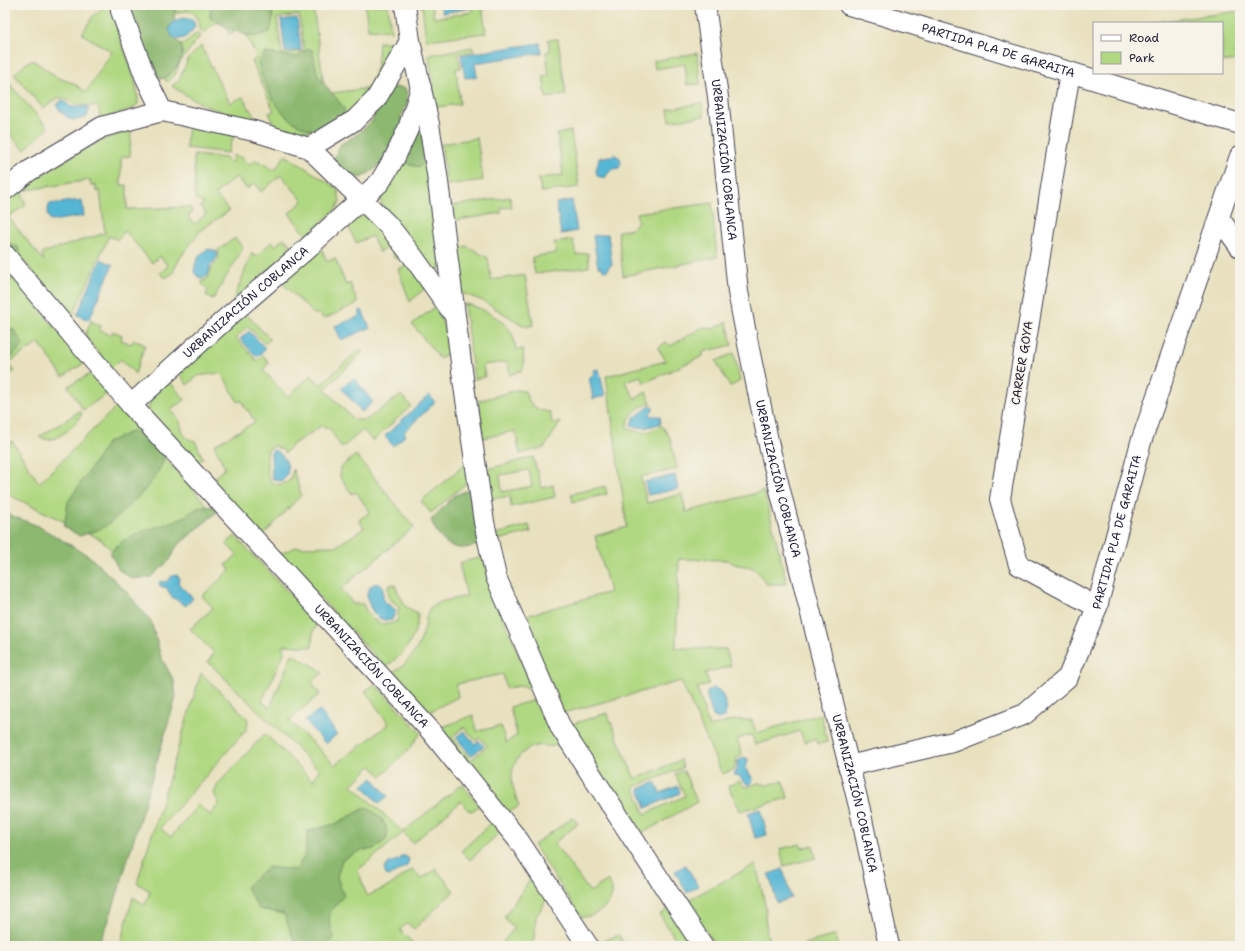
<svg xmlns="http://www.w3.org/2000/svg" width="1245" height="951" viewBox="0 0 1245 951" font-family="'Shantell Sans',sans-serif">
  <rect width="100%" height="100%" fill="#f7f3e8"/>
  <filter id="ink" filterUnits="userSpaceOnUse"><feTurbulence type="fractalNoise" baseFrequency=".025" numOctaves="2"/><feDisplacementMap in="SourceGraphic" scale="8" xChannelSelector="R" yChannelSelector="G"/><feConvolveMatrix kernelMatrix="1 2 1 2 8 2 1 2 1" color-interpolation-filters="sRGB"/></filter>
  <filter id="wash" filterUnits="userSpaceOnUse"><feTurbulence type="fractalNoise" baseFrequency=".012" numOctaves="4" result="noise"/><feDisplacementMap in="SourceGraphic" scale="16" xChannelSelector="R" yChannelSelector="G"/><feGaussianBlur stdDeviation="0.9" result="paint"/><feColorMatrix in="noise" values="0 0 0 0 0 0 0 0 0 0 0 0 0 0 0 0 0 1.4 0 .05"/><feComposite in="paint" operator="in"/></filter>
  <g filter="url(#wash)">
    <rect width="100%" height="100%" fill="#e8e1bf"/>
    <!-- green -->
    <path fill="#b0d882" stroke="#697d5e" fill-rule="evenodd" d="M106,5H112C115,40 138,69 138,104L132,109L100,120L99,109L96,106L77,105L63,98H58L43,108L14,74L29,61H34L58,78L73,83L86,92L112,52L82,34L93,16Z
      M226,5H313L325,94L369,88L377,66L379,42H391C390,48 389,56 387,63C374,94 345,126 310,131C298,132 287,130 276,127L269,113L274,111L252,61L257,58L243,28L229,34L224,21C215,22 210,27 203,33C198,28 201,25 198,19C193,7 179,11 170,16L174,45C185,46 189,41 196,33L200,36L180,62L175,75L167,82L154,66L130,10ZM299,15L304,51L282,54L277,18Z
      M365,5H388L391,31L368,29Z
      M422,5H432L434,18L472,12L471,5H482L486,33L426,40Z
      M1240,11V60L1222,62V23H1149Z
      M558,39L566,95L546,98L543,77L549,76L546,52L550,51L548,40Z
      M201,46L230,103L243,97L256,120V123C226,115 197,104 172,86L179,80L188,59Z
      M472,47L474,51L458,54L461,68L456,69L460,104L436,107L429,55Z
      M697,53L700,84L687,85L685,64L655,69L654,61Z
      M5,79L48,128L24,150L5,128Z
      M702,103L704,116L670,121L668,109Z
      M188,125L234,135L228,153L186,148Z
      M131,130L130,156L121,157V185H127V209L190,207L192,213L188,216L195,224L206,214L200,206L204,203L195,199L194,155L227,158V161L232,162L234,155L242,158L249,165L256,160L275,170L285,155L337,188L340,201L337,208L307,236L289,213L303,201L281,175L261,192L255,183L247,189L236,177L215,194L229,211L201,230L180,258L172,274L165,278L160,273L168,266L160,256L152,263L125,231L117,240L109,236L71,319L5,237V201C45,173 84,143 131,130ZM90,180L91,185H96V191H100L105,233L42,253L44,261L8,217L26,205L21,191Z
      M571,131L579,187L541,192L539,178L563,175L557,134Z
      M422,138L441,264L439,270H435L429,264L382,205L380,198L384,186Z
      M477,138L483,180L447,185L441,144Z
      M510,197L512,207L501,208V213L452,221L450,206Z
      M712,203L717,257L623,276L618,231L632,229L638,221L636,213Z
      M365,215L405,255L395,259L390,247L379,252L372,236L356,243L347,224L361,216Z
      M235,238L243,248L214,298L211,299L206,295L208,290L203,285L202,281L207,279L212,267L219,259L218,250Z
      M284,238L293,248L233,301L252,253L256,257L272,241L275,246Z
      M573,240L576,255L588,253L589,267L535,274L532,257L556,253L554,243Z
      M467,246L488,258L491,280L525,275L533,325L526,327L483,301L462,293L456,248Z
      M321,247L327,262L335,258L346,285L350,283L358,303L324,319L318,313L315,315L281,282Z
      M410,264L425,288L410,302L398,269Z
      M5,267L84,363L63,377L39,343L8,363L15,371L5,377Z
      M464,304C478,305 503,319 511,332C514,337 515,344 516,350L523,349L524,365L522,370L510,375L508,362L483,365L485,377L474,379Z
      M435,307L444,326L451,350L440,359L412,324Z
      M246,314L270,339L265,344L248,326L236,338L257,361L263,355L269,363L263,370L288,397L311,375L320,385L360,349L363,352L325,389L354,420H366L401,395L411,406L373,441L363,430L342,448L329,428L321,426L292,445L285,453L283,450L274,446L268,450C265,467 266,496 290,480L293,469L301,495L262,537L211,481L225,468L214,445L255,422L248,410L247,411L241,400L238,402L225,379L219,373L198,376L187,385L180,373Z
      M91,321L101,326L99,330L111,335L113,331L122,335L121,340L131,344L134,340L145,345L135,374L121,359L111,369L85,336Z
      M727,322L732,345L703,352V356L644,383L641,376L625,381L635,399L646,392L652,404C641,403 627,416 627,428C639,434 651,434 661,425L670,437L677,469L641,477L647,503L682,494L686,512L764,491L787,584H766C752,557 743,572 728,560L679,559L676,648L726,649L731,666L705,673L709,684L697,688L709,727L734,720H752L756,733L821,714L827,742L818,744L816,739L804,742L800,731L755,745L752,735L737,739L742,754L737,758L735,769L722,774L681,681L563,713L524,616L610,592L595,536L627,527L606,376L666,361L658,348L666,342L670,346L703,327L713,329Z
      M734,353L740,381L730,387L716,361Z
      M92,373L108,393L83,410L68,386Z
      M170,382L185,400L170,409C173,413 178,417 180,422C183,432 182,438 195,441L203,458L195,464L149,414C146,398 159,391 170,382Z
      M517,390L525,391C529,405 535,410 550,412L552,423L561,422L544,448L520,454L515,431L483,438L478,401Z
      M118,405L211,510L140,577L100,539L5,493V446L12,441L39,483Z
      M80,411L82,414C73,427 55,446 39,437Z
      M356,455L414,527L341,589L351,601L352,604H363C369,620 382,629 397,621L399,606L389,599L388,586L394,584L406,607L418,613C417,638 405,654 385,667L279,554L296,547L337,546L364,528L359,520L370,512L356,492L352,494L340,477L341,467Z
      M533,457L542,488L553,485L555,497L511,507L510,496L491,499L488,469ZM529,470L532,486L502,492L500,475Z
      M468,462L471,479L431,513L421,501Z
      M605,486L607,494L573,502L571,494Z
      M529,525L531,532L497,540L496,534Z
      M235,536L317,623L313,632L312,647L285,645L282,647L285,651L262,701L270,708L292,654L319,669L323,673L311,682L320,694L289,720L335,765L389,724L365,691L375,684L421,733L410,748L382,776L371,766L352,785L403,832L462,784L479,806L472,811L468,810L461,801L413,843L403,833L358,870L367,896L389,886L413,869L421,879L436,869L454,891L414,929L407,923L400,930L416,946H337L335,943L333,946H120L133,897L145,905L150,891L137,883L201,673L248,719L247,729L160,828L171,837L198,805L210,815L219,804L214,793L218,784L265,734L313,781L319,770L208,662L214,653L190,629L213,608L202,596L230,570L226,565L237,555L226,544Z
      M483,557L494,596L533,688L517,686L506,689L503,674L461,683L456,685L458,697L427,713L390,674C410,663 420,648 425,626C426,620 426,613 430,608C439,600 456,599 467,596L459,563Z
      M538,699L560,744C548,749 547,744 536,746C522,749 511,764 512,778C512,787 516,797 519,806L508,813L440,728L473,715L477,731L501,726L506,743L517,735L510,707ZM464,727L476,741L480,738L487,746L471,760L452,737Z
      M607,713L635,779L681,760L683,768L634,787L645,814L685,796L675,774L684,771L697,802L641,834L569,725Z
      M739,781L744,786L748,787L758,783L767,785L783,781L788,798L740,811L728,786Z
      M573,817L578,824L554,843L590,892L608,880C609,883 611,887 612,889C614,905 594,918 581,917L534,845Z
      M492,822L500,832L470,860L461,851Z
      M800,844L802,848L813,845L816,858L784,866L780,849Z
      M756,864L766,909L765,917L769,946H716L686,901Z
      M532,877L547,898L536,917L534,940L528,946H500L514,928L504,917Z
      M668,909L693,946H680L660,915Z
      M619,935L625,946H600L598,943Z
      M836,935L839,946H805L804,944Z"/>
    <!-- forest -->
    <path fill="#8cb870" stroke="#576d56" d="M163,5L176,10C173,20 172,30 177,40C179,43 182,45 182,48C185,60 171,76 161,79L153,70L129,21L134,7Z
      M218,5H271L273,17L270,32C266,33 262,35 258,36C246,38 220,24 210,18V9Z
      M308,49L312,50L318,76L344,108L343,120C335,125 326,131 317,131C314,131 309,129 306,128C279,119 265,88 258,63L265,53L297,57Z
      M392,87L405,88C410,99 407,106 401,116L402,123L416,127L424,133L430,158L419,167L408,164L400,153L382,162L375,169L361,178L346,175L333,159L341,144L359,133L373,120L377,104Z
      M5,242L18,247L21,265L18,278L5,282Z
      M5,329H13L23,344L14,355L5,361Z
      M149,431C156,438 166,447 164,457C160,480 122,514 104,527C97,531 88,533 80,536L64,527L68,502L108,442L131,432Z
      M470,489L483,543C455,554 442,547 431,520L454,496Z
      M199,507H216L217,512L176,547L170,560L151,577L133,579L119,570L110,553C127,531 159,529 183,517C189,514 194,510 199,507Z
      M5,513L38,526L89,556L125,590L151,621L161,657L174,681L176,697L122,879L108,923L97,946H5Z
      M367,807C380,817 388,821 387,839L374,849L360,851L342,860L337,877L344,896C328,912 326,916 334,937L326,946H299L293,938L284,914L259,909L246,887L267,867L296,870L305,855L308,831L335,824Z"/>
    <!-- water -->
    <path fill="#55b6d4" stroke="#3c6c88" d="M441,5H469L470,8L442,13Z
      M189,18L194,21L195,27C188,35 184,42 173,38L169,30C171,20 180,18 189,18Z
      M297,18L301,50L285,52L281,20Z
      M540,43L542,53L475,63L477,77L465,78L461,55Z
      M63,100L71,107H89L87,117C70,123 66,119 56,105Z
      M615,155L620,158L621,163L619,168L610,170L605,178L597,176L596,171L599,158Z
      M82,200L84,216L51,221L47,214L49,204Z
      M572,200L577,231L561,234L556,203Z
      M608,234L612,265L609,266L607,271L603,270L601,267H598L593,236Z
      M209,249L217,252V258L210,266L209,274L204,278L198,277L194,272C195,262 199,252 209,249Z
      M101,259L113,265L89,320L77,315Z
      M362,310L370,328L341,340L335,326L360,316L359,311Z
      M249,331L266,349L257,357L240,339Z
      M599,369L605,396L593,399L589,377L594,375L593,370Z
      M354,378L373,402L362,412L341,388Z
      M429,395L435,402L404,432L406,435L393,446L385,436Z
      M650,406L654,409L650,413L651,416H660L661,423C650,427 642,430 631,425L634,418Z
      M273,450C286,454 293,470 283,480L278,481L272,478L271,453Z
      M675,475L678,489L648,495L645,482Z
      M177,575L180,578L178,583L193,598L186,606L172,597L166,587H161L159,584L160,581L166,582L172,576Z
      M376,583L383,586V598L386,603L396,610L392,620C376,623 368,607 367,594L371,586Z
      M712,688C723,688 724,700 727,709L724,717L718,719L713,716L707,697V692Z
      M318,711H320L337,734L327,743H325L305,721Z
      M464,731L475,744L479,741L484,746L471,756L456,737Z
      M744,757L748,759L746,768L753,779L752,783L749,785L744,782L738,775L735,776L734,772L737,771L738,761Z
      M372,778L388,796L379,803L363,786Z
      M655,782L660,793L678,786L680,793L646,808L639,789Z
      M761,809L767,835L755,838L748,813Z
      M401,856H405L409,859L407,866L390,876L386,875L384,869L389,863L401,859Z
      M686,865L698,886L687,893L675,871Z
      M783,869L791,898L777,903L769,874Z"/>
  </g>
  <g filter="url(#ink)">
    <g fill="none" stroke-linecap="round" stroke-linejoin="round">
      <!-- minor casing -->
      <g stroke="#403f4f" stroke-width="22">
        <g id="minor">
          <path d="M121,5V11L145,76L162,111L254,131L309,148L388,225L414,258L453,313"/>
          <path d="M405,5L410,41L429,124L437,174L464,386L484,522L496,577L561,728L703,946"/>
          <path id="s1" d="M705,5L718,97L738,292L748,344L770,450L860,810L889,946"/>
          <path id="s2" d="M849,5L1240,124"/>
          <path d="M1070,72L1000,499L1019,565L1097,607"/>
          <path d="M309,148L355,120L376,99L410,41"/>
          <path d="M5,190L29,171L102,127L162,111"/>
          <path d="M1219,218L1240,247"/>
          <path id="s3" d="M5,255L131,405L230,315L302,253L380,182L395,157L408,129L421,88"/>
          <path id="s4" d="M131,405L430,730L519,841L588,946"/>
          <path id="s5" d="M848,766L953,742L1025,714L1068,677L1097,607L1141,442L1240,156"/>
        </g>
      </g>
      <!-- minor -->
      <use href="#minor" stroke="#fff" stroke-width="20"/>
    </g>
  </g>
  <g text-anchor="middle" stroke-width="3" stroke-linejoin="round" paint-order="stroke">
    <!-- street labels -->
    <g font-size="12" fill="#22223b" stroke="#f7f3e8">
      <text dy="4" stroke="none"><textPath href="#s2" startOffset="156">PARTIDA PLA DE GARAITA</textPath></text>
      <text dy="4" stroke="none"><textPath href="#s1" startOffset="156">URBANIZACIÓN COBLANCA</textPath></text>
      <text dy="4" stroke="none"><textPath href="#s3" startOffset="350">URBANIZACIÓN COBLANCA</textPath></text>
      <text transform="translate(1022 363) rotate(-81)" y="4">CARRER GOYA</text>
      <text dy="4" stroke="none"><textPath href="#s1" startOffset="480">URBANIZACIÓN COBLANCA</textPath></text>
      <text dy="4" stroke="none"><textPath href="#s5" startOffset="395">PARTIDA PLA DE GARAITA</textPath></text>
      <text dy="4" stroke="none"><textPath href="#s4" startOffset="355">URBANIZACIÓN COBLANCA</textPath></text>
      <text dy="4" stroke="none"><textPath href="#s1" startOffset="804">URBANIZACIÓN COBLANCA</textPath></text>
    </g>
  </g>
  <!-- margin -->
  <rect width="1245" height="951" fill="none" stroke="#f7f3e8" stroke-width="20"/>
  <!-- legend -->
  <rect x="1093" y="22" width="130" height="52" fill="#f7f3e8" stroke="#a29fa3"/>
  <rect x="1101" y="35" width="20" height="6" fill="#ffffff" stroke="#a29fa3"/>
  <text x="1129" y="42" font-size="12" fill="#22223b">Road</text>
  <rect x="1101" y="52" width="20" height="12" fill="#b0d882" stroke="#a29fa3"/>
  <text x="1129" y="62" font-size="12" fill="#22223b">Park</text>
</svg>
